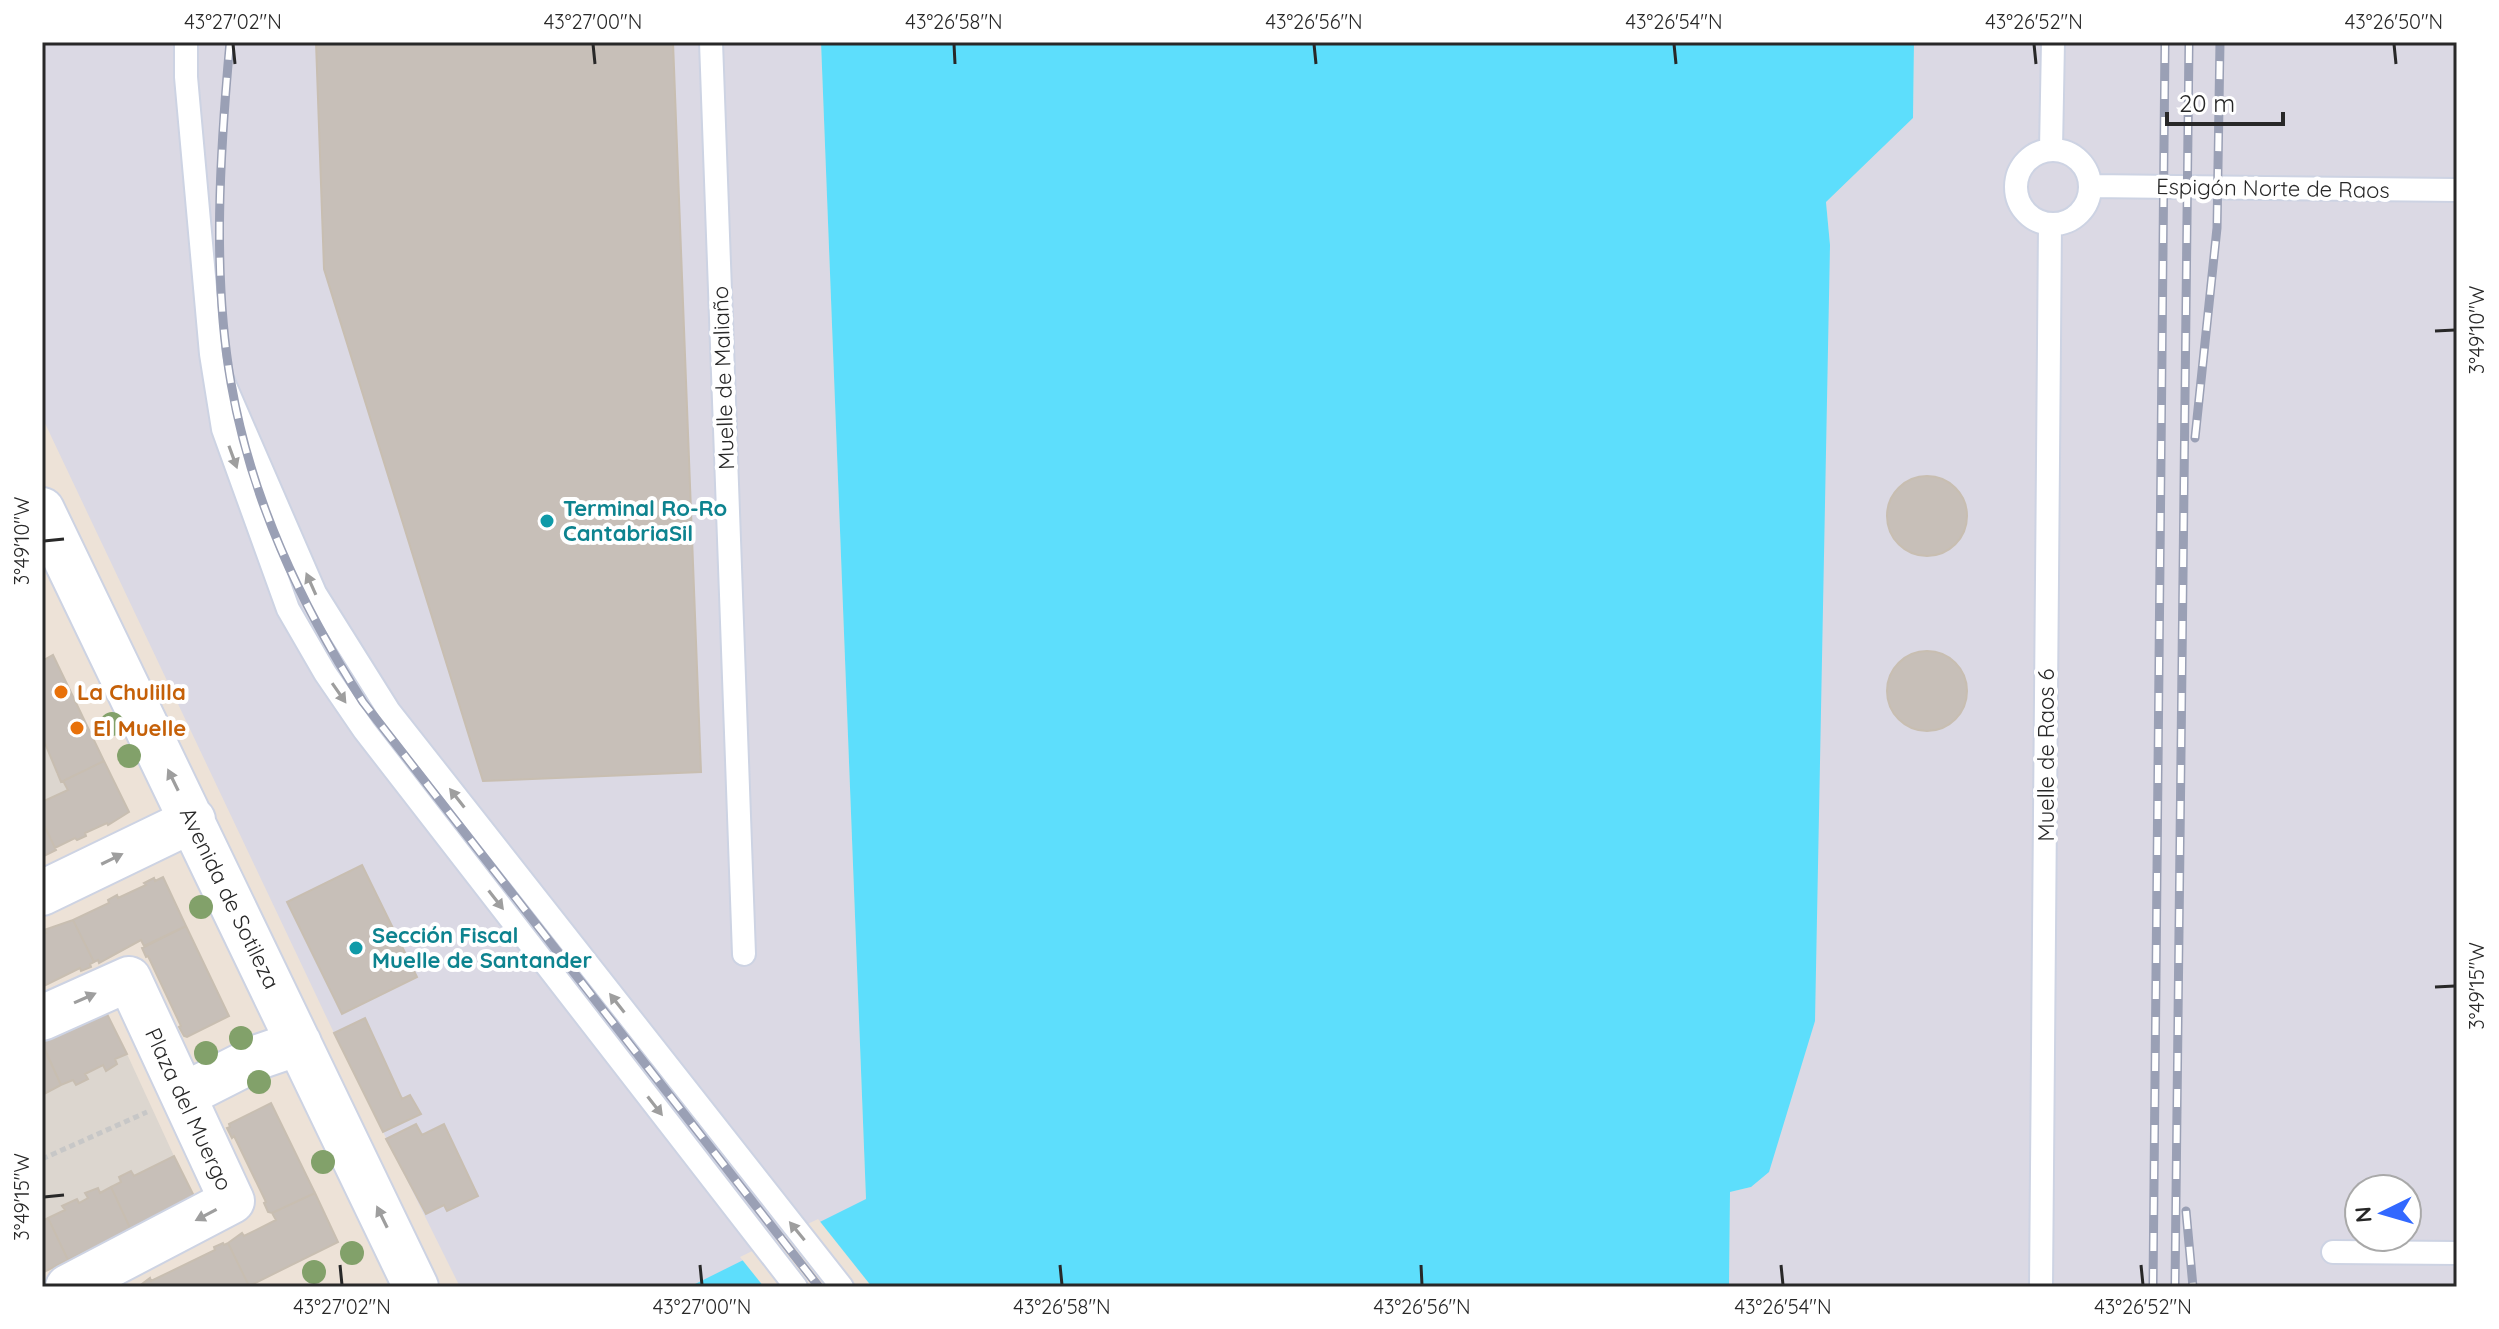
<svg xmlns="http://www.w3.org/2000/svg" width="2499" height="1329" viewBox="0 0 2499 1329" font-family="Quicksand,sans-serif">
  <rect width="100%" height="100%" fill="#ede2d7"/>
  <!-- industrial -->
  <path fill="#dbd9e4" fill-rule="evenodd" d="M42,42H821L866,1200L689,1287H460L334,1033L42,417Z
    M1914,42H2457V1287H1729L1730,1192L1751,1187L1830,245L1826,202L1913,118ZM2359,1189H2407V1237H2359Z"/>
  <!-- plaza -->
  <path fill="#dcd6cf" d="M42,736L59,772L56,773L68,790L42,802Z
    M127,1054L174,1156L134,1176L130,1171L119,1177L121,1182L100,1193L97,1188L86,1193L88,1198L79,1203L77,1199L63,1205L65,1210L42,1221V1095L73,1080L76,1085L87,1079L85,1074L103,1065L106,1070L117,1065L115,1059Z"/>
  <!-- water -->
  <path fill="#5ddefc" d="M821,42H1914L1913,118L1826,202L1830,245L1815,1021L1769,1172L1751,1187L1730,1192L1729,1287H689L866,1199Z"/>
  <!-- pier -->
  <path fill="#ede2d7" d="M818,1219L872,1287H764L740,1257Z"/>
  <!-- building -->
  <path fill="#c7bfb8" stroke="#c8beb1" stroke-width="2" d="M316,42H673L701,772L483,781L324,269Z
    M1887 516a40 40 0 1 1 80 0a40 40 0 1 1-80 0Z
    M1887 691a40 40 0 1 1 80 0a40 40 0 1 1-80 0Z
    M53,655L104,761L61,782L42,736V661Z
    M104,761L129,812L108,825L107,823L85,833L86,836L77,840L75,838L55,848L45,827L42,828V802L68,790L63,781Z
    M45,827L56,850L42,857V828Z
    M362,865L417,977L342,1014L287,902Z
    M163,877L186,926L144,946L141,940L99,963L98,960L94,962L73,920L109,903L108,900L117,895L118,898L146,885L144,883L154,878L155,881Z
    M73,920L94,962L90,964L91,967L81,971L80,968L42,987V934L46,933L44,930Z
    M186,926L229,1016L187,1037L184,1036L179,1027L181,1026L148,956L146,957L142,948Z
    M106,1012L127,1054L115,1059L117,1064L106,1071L103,1065L85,1074L88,1079L76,1085L73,1080L61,1085L42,1043Z
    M365,1018L402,1099L410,1095L421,1114L383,1132L334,1033Z
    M42,1044L61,1085L42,1095Z
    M271,1103L315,1193L272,1213L268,1212L264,1203L266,1202L234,1136L232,1138L227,1128L230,1127L229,1124Z
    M416,1124L422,1135L444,1124L478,1196L447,1211L444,1205L426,1214L386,1139Z
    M174,1156L195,1198L131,1230L111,1187L121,1182L119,1177L131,1171L134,1176Z
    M111,1187L131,1230L68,1260L48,1218L65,1210L62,1206L77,1199L79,1203L88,1198L85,1193L98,1188L100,1193Z
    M315,1193L338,1242L249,1286L228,1243L242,1233L244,1236L276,1220L272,1213Z
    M48,1218L68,1260L42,1273V1221Z
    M223,1243L224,1245L228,1243L249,1286L138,1287L150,1278L151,1281L215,1250L214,1247Z"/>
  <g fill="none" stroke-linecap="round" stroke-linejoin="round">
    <!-- lane casing -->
    <g stroke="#cdd3e3" stroke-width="26">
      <path id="lane" d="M186,42V77L211,354L223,429L288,609L325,673L364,730L796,1287
        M711,42L744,954
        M2051,149L2053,42
        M2016 187a37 37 0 1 1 74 0a37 37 0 1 1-74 0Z
        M2090,186L2457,190
        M223,381L315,593L389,711L842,1287
        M2333,1252L2457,1253
        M2041,1287L2050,224"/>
    </g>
    <!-- street casing -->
    <g stroke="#cdd3e3" stroke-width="48">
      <path id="street" d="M42,510L416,1287
        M42,893L193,820
        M42,1018L129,979L232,1201L68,1287
        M184,1095L261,1056L299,1043"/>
    </g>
    <!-- path -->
    <path stroke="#c7c7c7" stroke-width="5" stroke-dasharray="6 4" stroke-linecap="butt" d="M42,1159L147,1112"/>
    <!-- lane -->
    <use href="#lane" stroke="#fff" stroke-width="22"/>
    <!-- street -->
    <use href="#street" stroke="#fff" stroke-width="44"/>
    <!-- rail casing -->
    <g stroke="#9aa0b5" stroke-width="9">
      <path id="rail" d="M230,42C220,152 212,274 231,383C251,499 300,603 363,702L819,1287
        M2195,438L2217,228L2220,42
        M2186,1211L2193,1287
        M2153,1287L2165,42
        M2175,1287L2189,42"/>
    </g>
    <!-- rail -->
    <use href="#rail" stroke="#fff" stroke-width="6" stroke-dasharray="18" stroke-linecap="butt"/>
  </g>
  <!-- trees -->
  <g fill="#82a16a">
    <circle cx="112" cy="724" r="12"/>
    <circle cx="129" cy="756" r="12"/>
    <circle cx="201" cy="907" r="12"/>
    <circle cx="241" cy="1038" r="12"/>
    <circle cx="206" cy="1053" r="12"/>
    <circle cx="259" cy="1082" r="12"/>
    <circle cx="323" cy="1162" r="12"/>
    <circle cx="352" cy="1253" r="12"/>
    <circle cx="314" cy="1272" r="12"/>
  </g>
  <!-- one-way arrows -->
  <defs><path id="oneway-solid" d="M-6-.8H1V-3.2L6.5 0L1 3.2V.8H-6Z" transform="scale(2)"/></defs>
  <g fill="#9e9e9e">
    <use href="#oneway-solid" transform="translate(233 457) rotate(70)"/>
    <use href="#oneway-solid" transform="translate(311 584) rotate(-114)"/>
    <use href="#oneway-solid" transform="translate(339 693) rotate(55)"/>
    <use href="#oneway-solid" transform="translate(173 780) rotate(-116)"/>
    <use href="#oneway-solid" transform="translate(457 798) rotate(-128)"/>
    <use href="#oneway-solid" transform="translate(112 859) rotate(-26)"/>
    <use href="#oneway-solid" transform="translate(496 900) rotate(52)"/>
    <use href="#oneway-solid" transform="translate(85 998) rotate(-24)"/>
    <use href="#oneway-solid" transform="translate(617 1003) rotate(-128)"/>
    <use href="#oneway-solid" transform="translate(655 1106) rotate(52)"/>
    <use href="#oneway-solid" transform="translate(206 1215) rotate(152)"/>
    <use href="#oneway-solid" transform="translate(382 1217) rotate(-116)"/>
    <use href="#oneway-solid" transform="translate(797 1231) rotate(-129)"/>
  </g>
  <!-- ticks -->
  <path fill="none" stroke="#282828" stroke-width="3" d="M233,44L235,64M593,44L595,64M954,44L955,64M1314,44L1316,64M1674,44L1676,64M2034,44L2036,64M2394,44L2396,64M2435,331L2455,330M44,541L64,539M2435,987L2455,986M44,1197L64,1195M340,1265L342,1285M700,1265L702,1285M1060,1265L1062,1285M1421,1265L1422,1285M1781,1265L1783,1285M2141,1265L2143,1285"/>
  <!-- markers -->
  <g fill="#0f9aa8" stroke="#fff" stroke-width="3">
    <circle cx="547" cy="521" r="8"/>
    <circle cx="356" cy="948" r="8"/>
  </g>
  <g fill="#e8710a" stroke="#fff" stroke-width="3">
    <circle cx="61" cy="692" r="8"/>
    <circle cx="77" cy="728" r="8"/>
  </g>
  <g text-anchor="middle" stroke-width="8" stroke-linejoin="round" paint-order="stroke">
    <!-- street labels -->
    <g font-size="22" fill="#282828" stroke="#fff">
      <text transform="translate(2273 188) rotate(1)" y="8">Espigón Norte de Raos</text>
      <text transform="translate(723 378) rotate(-92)" y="8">Muelle de Maliaño</text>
      <text transform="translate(2046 755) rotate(-90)" y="8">Muelle de Raos 6</text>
      <text transform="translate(230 898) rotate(64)" y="8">Avenida de Sotileza</text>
      <text transform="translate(189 1109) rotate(65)" y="8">Plaza del Muergo</text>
    </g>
    <!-- culture labels -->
    <g font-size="22" font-weight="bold" fill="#0d838f" stroke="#fff" text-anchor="start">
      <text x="563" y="516">Terminal Ro-Ro<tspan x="563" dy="25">CantabriaSil</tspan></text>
      <text x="372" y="943">Sección Fiscal<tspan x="372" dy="25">Muelle de Santander</tspan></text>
    </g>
    <!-- food labels -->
    <g font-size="22" font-weight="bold" fill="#c56008" stroke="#fff" text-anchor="start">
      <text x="77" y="700">La Chulilla</text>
      <text x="93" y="736">El Muelle</text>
    </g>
  </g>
  <!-- border -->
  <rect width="2499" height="1329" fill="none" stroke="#ffffff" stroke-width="88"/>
  <!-- north arrow -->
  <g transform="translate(2383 1213) rotate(265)"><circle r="38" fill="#ffffff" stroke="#a9a9a9" stroke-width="2"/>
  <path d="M0-6L14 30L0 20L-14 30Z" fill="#3268ff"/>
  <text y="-12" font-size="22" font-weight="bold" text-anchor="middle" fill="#282828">N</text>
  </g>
  <!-- scale -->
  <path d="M2167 112v12h116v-12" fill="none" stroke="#282828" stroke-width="4"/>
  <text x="2179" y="112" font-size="24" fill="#282828" stroke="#ffffff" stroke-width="6" paint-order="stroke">20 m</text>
  <rect x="44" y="44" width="2411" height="1241" fill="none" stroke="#282828" stroke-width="3"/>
  <g font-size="20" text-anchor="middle" fill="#282828">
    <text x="233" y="29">43°27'02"N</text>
    <text x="593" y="29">43°27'00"N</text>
    <text x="954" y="29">43°26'58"N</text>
    <text x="1314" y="29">43°26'56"N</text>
    <text x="1674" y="29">43°26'54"N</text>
    <text x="2034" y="29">43°26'52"N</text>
    <text x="2394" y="29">43°26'50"N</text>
    <text transform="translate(2477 330) rotate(-90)" y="7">3°49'10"W</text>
    <text transform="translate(22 541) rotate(-90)" y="7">3°49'10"W</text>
    <text transform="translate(2477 986) rotate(-90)" y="7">3°49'15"W</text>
    <text transform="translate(22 1197) rotate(-90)" y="7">3°49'15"W</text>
    <text x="342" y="1314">43°27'02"N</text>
    <text x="702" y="1314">43°27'00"N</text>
    <text x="1062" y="1314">43°26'58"N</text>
    <text x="1422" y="1314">43°26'56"N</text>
    <text x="1783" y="1314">43°26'54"N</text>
    <text x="2143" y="1314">43°26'52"N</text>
  </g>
</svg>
